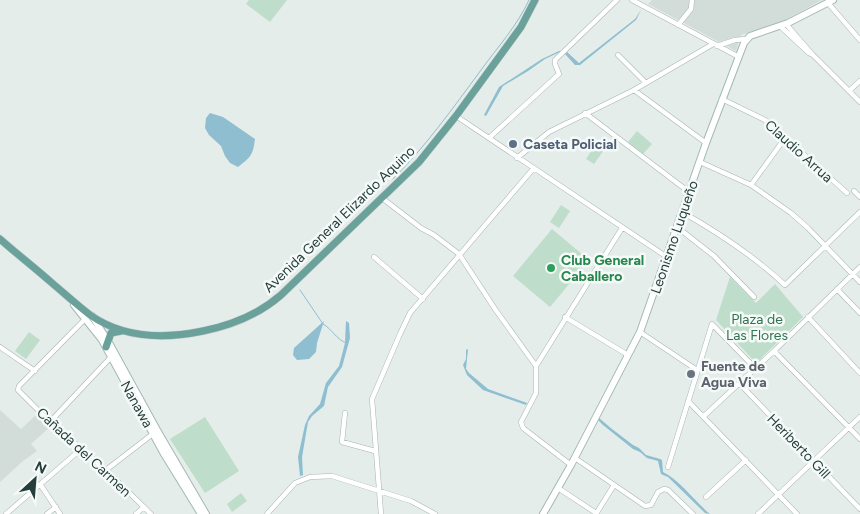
<svg xmlns="http://www.w3.org/2000/svg" width="860" height="514" viewBox="0 0 860 514" font-family="Figtree,sans-serif">
  <rect width="100%" height="100%" fill="#e4edea"/>
  <!-- built -->
  <path fill="#d2ddd9" d="M652,0H822L781,22L741,35L736,51L648,4Z
    M0,410L21,429L36,415L49,428L31,444L37,451L23,461L0,482Z"/>
  <!-- green -->
  <path fill="#beddca" d="M249,0H287L270,22L246,4Z
    M637,131L652,144L643,154L628,142Z
    M596,144L604,150L594,164L586,159Z
    M561,205L570,211L559,228L550,222Z
    M552,229L589,260L550,307L513,276Z
    M730,277L756,303L775,284L803,317L756,363L716,320Z
    M29,332L40,340L26,359L15,351Z
    M205,417L239,471L205,493L170,439Z
    M241,493L247,501L232,512L227,504Z"/>
  <!-- water -->
  <path fill="#8ebed0" d="M641,10L636,20L580,65H575L565,54L567,52L579,63L635,19Z
    M559,51H562L545,59L528,71L503,86L486,116L484,115L499,87L542,59Z
    M210,113L223,117L255,139C253,155 251,157 238,167L230,163L225,156L221,146L209,135L205,128L206,118Z
    M324,321L317,343L316,352L309,359L297,360L293,355L294,348Z
    M346,321L349,323L350,338L342,367L328,387L324,406L312,416L308,422L302,457L303,475L300,476L298,457L305,425L309,416L320,404L326,383L339,366L345,343Z
    M468,349L466,369L469,373L488,389L527,403L526,405L483,390L467,375L463,365L466,359V350Z
    M599,418L612,429L633,445L639,448L646,455L660,459L662,460L663,472C680,480 695,502 710,514L705,513L668,477L661,474L658,461L647,458L640,452L633,449L603,425L598,420Z"/>
  <g fill="none" stroke-linecap="round" stroke-linejoin="round">
    <!-- stream -->
    <path stroke="#8ebed0" stroke-width="1" d="M393,179C426,146 453,108 481,70C497,48 517,26 529,0
      M300,290L323,324C332,329 336,339 346,343"/>
    <!-- street casing -->
    <g stroke="#a7b5b2" stroke-width="5.5">
      <path id="street" d="M632,0L739,57
        M828,3L860,40
        M786,24L812,54
        M678,25L691,9L692,0
        M781,27L809,53L813,55L860,102
        M717,46L735,40L746,39
        M618,55L646,83
        M634,90L706,143
        M849,91L860,81
        M722,99L765,120L847,193
        M585,113L689,192
        M456,116L667,257
        M489,138L559,74L555,64V60L617,0
        M517,158L549,132L634,90L713,44
        M700,162L751,185L791,213L808,228L860,282
        M751,185L785,138
        M854,191L860,197
        M382,198L421,228L434,235L459,254L495,309L536,366
        M682,212C719,233 754,256 785,285L860,212
        M677,227L714,256L754,297
        M374,257L423,299
        M837,289L860,313
        M565,317L628,355
        M808,317L860,373
        M86,318L19,386L18,390L50,422L106,470L151,514
        M640,332L697,370
        M0,347L35,371
        M774,351L860,439
        M739,383L860,509
        M688,401L797,514
        M345,413L342,442L375,451
        M704,416L774,351L860,267
        M50,422L111,357
        M575,458L645,506L651,505L658,492L664,489L668,490L693,514
        M571,465L523,428L521,422L536,393V366L622,228
        M668,467L712,324L755,368
        M106,470L154,433
        M40,484L60,514
        M558,488L596,513
        M706,497L746,460
        M6,514L81,449
        M47,514L56,507
        M136,514L144,507
        M267,514L295,483L310,477L332,476L411,501L435,514
        M381,514L372,399L400,334L410,313L533,169
        M596,514L614,485
        M758,514L860,417"/>
    </g>
    <!-- secondary casing -->
    <g stroke="#a3b9b3" stroke-width="8">
      <path id="secondary" d="M74,305L102,340L164,454L201,514
        M92,316L108,341L157,430L206,514
        M543,514L571,465L640,332L706,143L744,43L750,36L788,23L833,0"/>
    </g>
    <!-- primary casing -->
    <g stroke="#c2c9c8" stroke-width="8">
      <path id="primary" d="M0,239C17,254 35,268 52,283C65,294 77,305 90,315C123,338 165,339 203,331C233,325 258,315 281,295L419,162L456,116L521,27L535,0
        M106,347L111,333L121,331"/>
    </g>
    <!-- street -->
    <use href="#street" stroke="#fff" stroke-width="4.5"/>
    <!-- secondary -->
    <use href="#secondary" stroke="#fff" stroke-width="6"/>
    <!-- primary -->
    <use href="#primary" stroke="#6aa19a" stroke-width="7"/>
  </g>
  <!-- markers -->
  <circle fill="#5c6f8a" stroke="#f5faf8" stroke-width="2" cx="513" cy="144" r="5"/>
  <circle fill="#2e9e5b" stroke="#f5faf8" stroke-width="2" cx="551" cy="268" r="5"/>
  <circle fill="#6b7280" stroke="#f5faf8" stroke-width="2" cx="691" cy="374" r="5"/>
  <g text-anchor="middle" stroke-width="5" stroke-linejoin="round" paint-order="stroke">
    <!-- service labels -->
    <g font-size="14" font-weight="bold" fill="#4e5e75" stroke="#f5faf8" text-anchor="start">
      <text x="523" y="149">Caseta Policial</text>
    </g>
    <!-- street labels -->
    <g font-size="14" fill="#243e3b" stroke="#f5faf8">
      <text transform="translate(799 151) rotate(42)" y="5">Claudio Arrua</text>
      <text transform="translate(339 219) rotate(-44)" y="5">Avenida General Elizardo Aquino</text>
      <text transform="translate(674 237) rotate(-71)" y="5">Leonismo Luqueño</text>
      <text transform="translate(137 404) rotate(61)" y="5">Nanawa</text>
      <text transform="translate(799 446) rotate(46)" y="5">Heriberto Gill</text>
      <text transform="translate(84 452) rotate(43)" y="5">Cañada del Carmen</text>
    </g>
    <!-- leisure labels -->
    <g font-size="14" font-weight="bold" fill="#27864d" stroke="#f5faf8" text-anchor="start">
      <text x="561" y="265">Club General<tspan x="561" dy="16">Caballero</tspan></text>
    </g>
    <!-- park labels -->
    <g font-size="14" fill="#2f7452" stroke="#f5faf8">
      <text x="757" y="324">Plaza de<tspan x="757" dy="16">Las Flores</tspan></text>
    </g>
    <!-- worship labels -->
    <g font-size="14" font-weight="bold" fill="#5b616d" stroke="#f5faf8" text-anchor="start">
      <text x="701" y="371">Fuente de<tspan x="701" dy="16">Agua Viva</tspan></text>
    </g>
  </g>
  <!-- north arrow -->
  <g transform="translate(35 479) rotate(26)" stroke="#f5faf8" stroke-width="4" paint-order="stroke">
  <path d="M0-4L9 19L0 12L-9 19Z" fill="#243e3b"/>
  <text y="-8" font-size="14" font-weight="bold" text-anchor="middle" fill="#243e3b">N</text>
  </g>
</svg>
